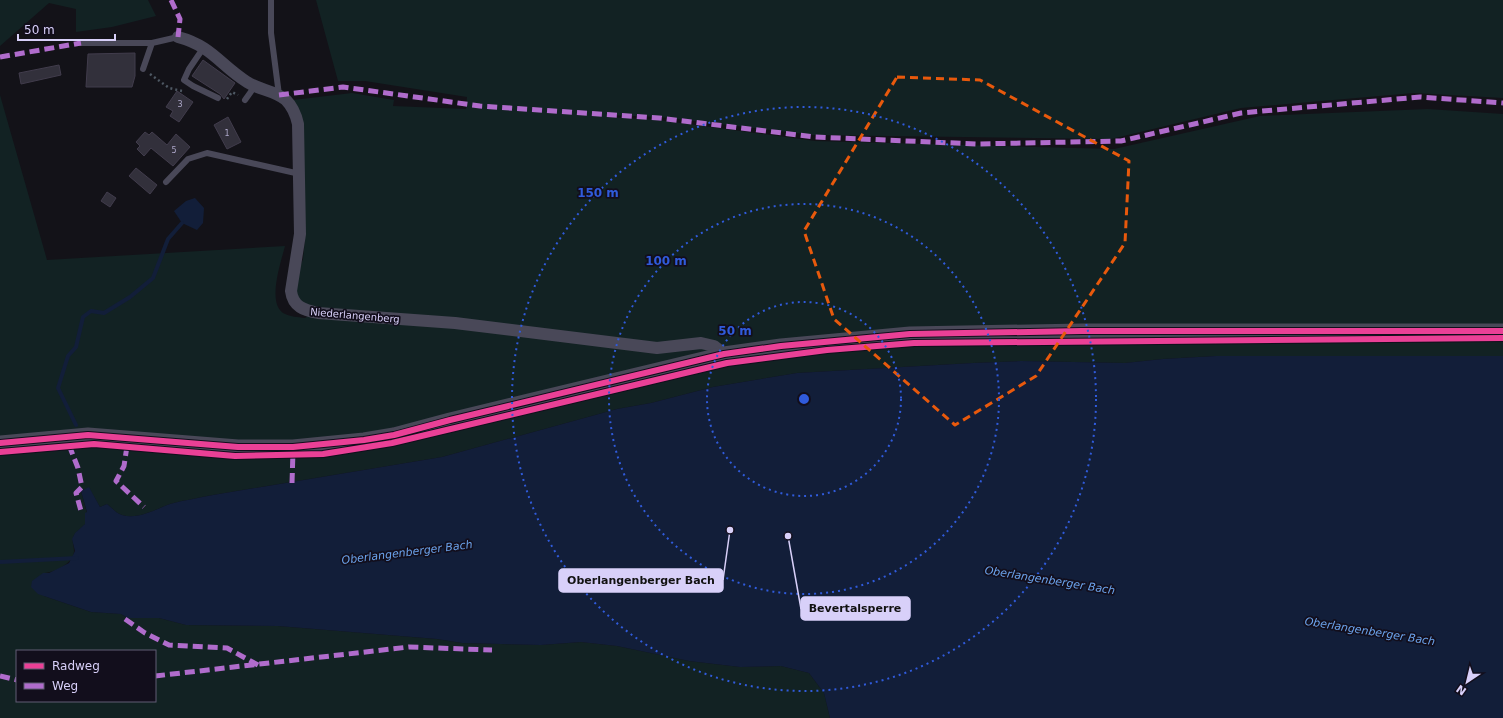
<svg xmlns="http://www.w3.org/2000/svg" width="1503" height="718" viewBox="0 0 1503 718" font-family="'DejaVu Sans',sans-serif">
  <rect width="100%" height="100%" fill="#131218"/>
  <!-- green -->
  <path fill="#122223" fill-rule="evenodd" d="M0,0H148L156,16L112,27L76,32V9L49,3L0,46Z
    M316,0H1503V98L1414,93L1241,108L1111,139L813,135L660,117L609,115L608,117L659,120L815,141L1114,149L1260,116L1428,109L1503,114V356H1216L1163,359L1125,363L1021,361L973,363L797,373L713,387L651,403L617,409L442,457L213,495C199,498 184,500 170,504C156,509 138,520 122,515C117,514 111,507 107,504L100,507L89,488L81,491L87,513H85V524C81,529 74,532 73,538C72,542 74,546 74,551C74,563 54,573 43,573L44,596L91,612L121,614L128,618H159L186,625L278,626L437,639L462,643L541,645L581,642L617,646L689,661L740,667L781,666L809,673L824,693L830,718H0V95L47,260L285,246C281,262 267,302 283,313C290,317 298,317 305,318L318,310L297,299V275L303,259L305,239L293,100L352,93L394,100L393,106L466,109L467,97L365,81H338ZM17,651H155V701H17Z"/>
  <!-- water -->
  <path fill="#121e39" d="M195,198L204,208L203,223L197,230L182,223L174,211L186,201Z
    M1216,356H1503V718H830L824,693L809,673L781,666L740,667L689,661L617,646L581,642L541,645L462,643L437,639L278,626L186,625L159,618H128L121,614L91,612L38,594L31,587L32,581L43,573H49L69,563L75,551L72,539L75,533L85,524V513L87,512L81,491L89,487L100,507L107,504C111,507 117,514 122,515C138,520 156,509 170,504C184,500 199,498 213,495L442,457L617,409L651,403L713,387L797,373L973,363L1021,361L1125,363L1163,359Z"/>
  <g fill="none" stroke-linecap="round" stroke-linejoin="round">
    <!-- stream -->
    <path stroke="#121e39" stroke-width="4" d="M76,425L58,388L68,356L76,347L83,317L91,311L104,313L130,297L153,278L168,239L182,223
      M0,562L77,558"/>
  </g>
  <!-- building -->
  <path fill="#32303b" stroke="#413c4c" d="M135,53V76L132,87H86L88,54Z
    M203,60L235,83L224,99L220,94L192,76Z
    M59,65L61,75L21,84L19,73Z
    M177,91L193,102L179,122L170,116L173,111L166,107Z
    M228,117L241,142L227,149L214,125Z
    M145,132L149,135L152,132L167,145L176,134L190,147L173,166L151,148L144,156L137,149L140,146L136,142Z
    M136,168L157,185L150,194L129,176Z
    M107,192L116,198L110,207L101,201Z"/>
  <g fill="none" stroke-linecap="round" stroke-linejoin="round">
    <!-- path -->
    <path stroke="#4e5863" stroke-width="2.5" stroke-dasharray="2 3" stroke-linecap="butt" d="M150,74L169,88L182,91
      M227,99L232,92L238,95"/>
    <!-- service -->
    <path stroke="#494858" stroke-width="6" d="M271,0V33L279,95
      M81,43H152L178,37
      M204,47L189,69L184,80L193,86L218,98
      M143,69L152,43
      M245,100L255,86
      M166,182L188,159L207,153L300,174"/>
    <!-- minor -->
    <path stroke="#494858" stroke-width="12" d="M178,37C212,46 220,65 247,82C259,90 274,90 286,100C293,107 296,115 298,124L300,234L291,291C293,307 304,310 318,313L455,323L657,348L701,343L714,346L724,354"/>
    <!-- tertiary -->
    <path stroke="#494858" stroke-width="15" d="M0,443L88,435L238,447H293L364,440L394,435L450,420L724,354L781,346L910,334L1082,331H1503"/>
    <!-- quiet -->
    <path stroke="#b06ccc" stroke-width="5" stroke-dasharray="10 5" stroke-linecap="butt" d="M171,0L180,19L178,37
      M0,57L81,43
      M279,95L343,87L480,106L659,118L815,137L977,144L1121,141L1241,113L1420,97L1503,103
      M69,445L78,468L82,487L76,493L81,511
      M127,446L124,466L116,481L144,507
      M292,483L293,451
      M125,619L145,633L169,645L227,648L258,665
      M0,676L17,680
      M155,676L409,647L492,650"/>
    <!-- cycleway casing -->
    <g stroke="#120e1c" stroke-width="8">
      <path id="cycleway" d="M0,443L88,435L238,447H293L364,440L394,435L450,420L724,354L781,346L910,334L1082,331H1503
        M0,452L94,444L235,456L323,454L392,443L727,363L827,350L914,343L1503,338"/>
    </g>
    <!-- cycleway -->
    <use href="#cycleway" stroke="#ea4096" stroke-width="6"/>
  </g>
  <!-- marked area -->
  <path fill="none" stroke="#e8590c" stroke-width="3" stroke-dasharray="8 5" stroke-linejoin="round" d="M897,77L980,80L1129,161L1125,243L1036,376L955,425L834,319L804,231Z"/>
  <!-- distance rings -->
  <g fill="none" stroke="#305bdb" stroke-width="2" stroke-dasharray="2 4">
    <circle cx="804" cy="399" r="97"/>
    <circle cx="804" cy="399" r="195"/>
    <circle cx="804" cy="399" r="292"/>
  </g>
  <g text-anchor="middle" stroke-width="3.5" stroke-linejoin="round" paint-order="stroke">
    <!-- number labels -->
    <g font-size="8" fill="#aea8ca">
      <text x="180" y="107">3</text>
      <text x="227" y="136">1</text>
      <text x="174" y="153">5</text>
    </g>
    <!-- street labels -->
    <g font-size="10" fill="#d8d0f9" stroke="#120e1c">
      <text transform="translate(355 315) rotate(5)" y="4">Niederlangenberg</text>
    </g>
    <!-- water labels -->
    <g font-size="11" font-style="italic" fill="#6ba3ec" stroke="#120e1c">
      <text transform="translate(407 552) rotate(-7)" y="4">Oberlangenberger Bach</text>
      <text transform="translate(1050 580) rotate(9)" y="4">Oberlangenberger Bach</text>
      <text transform="translate(1370 631) rotate(9)" y="4">Oberlangenberger Bach</text>
    </g>
  </g>
  <circle cx="804" cy="399" r="6" fill="#305bdb" stroke="#120e1c" stroke-width="2"/>
  <g font-size="12" text-anchor="middle" font-weight="bold" fill="#305bdb" stroke="#120e1c" stroke-width="3.5" stroke-linejoin="round" paint-order="stroke">
    <text x="598" y="197">150 m</text>
    <text x="666" y="265">100 m</text>
    <text x="735" y="335">50 m</text>
  </g>
  <!-- callouts -->
  <path fill="none" stroke="#d8d0f9" stroke-width="1.5" d="M730 530L723 580M788 536L801 609"/>
  <g fill="#d8d0f9" stroke="#120e1c" stroke-width="1.5">
    <circle cx="730" cy="530" r="4"/>
    <circle cx="788" cy="536" r="4"/>
  </g>
  <g fill="#d8d0f9" stroke="#d8d0f9" stroke-width="1.5">
    <rect x="559" y="569" width="164" height="23" rx="4"/>
    <rect x="801" y="597" width="109" height="23" rx="4"/>
  </g>
  <g font-size="11" text-anchor="middle" font-weight="bold" fill="#111">
    <text x="641" y="584">Oberlangenberger Bach</text>
    <text x="855" y="612">Bevertalsperre</text>
  </g>
  <!-- legend -->
  <rect x="16" y="650" width="140" height="52" fill="#120e1c" stroke="#615c74"/>
  <rect x="24" y="663" width="20" height="6" fill="#ea4096" stroke="#615c74"/>
  <text x="52" y="670" font-size="12" fill="#d8d0f9">Radweg</text>
  <rect x="24" y="683" width="20" height="6" fill="#b06ccc" stroke="#615c74"/>
  <text x="52" y="690" font-size="12" fill="#d8d0f9">Weg</text>
  <!-- north arrow -->
  <g transform="translate(1467 682) rotate(215)" stroke="#120e1c" stroke-width="3" paint-order="stroke">
  <path d="M0-3L7 15L0 10L-7 15Z" fill="#d8d0f9"/>
  <text y="-6" font-size="11" font-weight="bold" text-anchor="middle" fill="#d8d0f9">N</text>
  </g>
  <!-- scale -->
  <path d="M18 34v6h97v-6" fill="none" stroke="#d8d0f9" stroke-width="2"/>
  <text x="24" y="34" font-size="12" fill="#d8d0f9" stroke="#120e1c" stroke-width="3" paint-order="stroke">50 m</text>
</svg>
